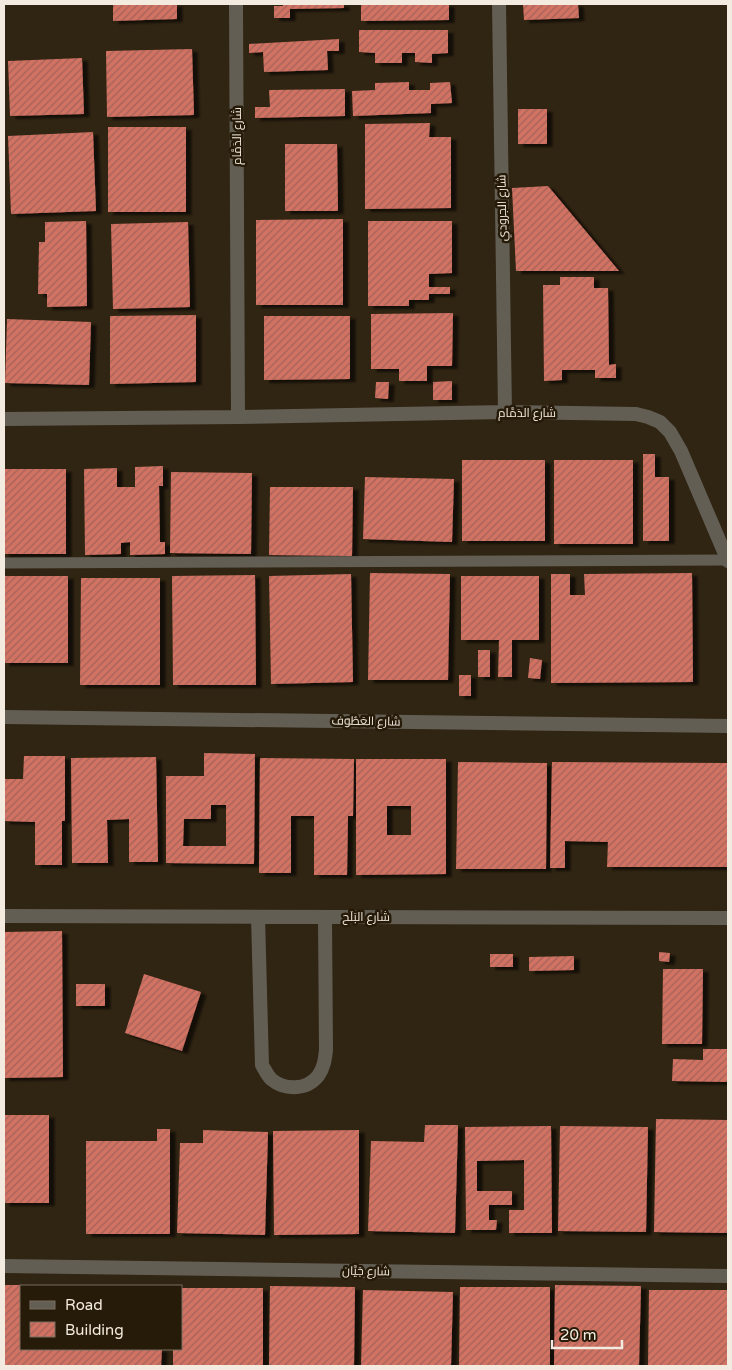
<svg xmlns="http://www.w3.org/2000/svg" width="732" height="1370" viewBox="0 0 732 1370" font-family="'Varela Round',Cairo,sans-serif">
  <defs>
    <pattern id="building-hatch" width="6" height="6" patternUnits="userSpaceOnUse" patternTransform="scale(1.25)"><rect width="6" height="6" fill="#d27263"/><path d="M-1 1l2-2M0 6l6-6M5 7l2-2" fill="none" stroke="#a26358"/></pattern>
    <filter id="shadow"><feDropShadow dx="5.5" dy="3" stdDeviation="1" flood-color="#0009"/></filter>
  </defs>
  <rect width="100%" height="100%" fill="#302412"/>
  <!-- building -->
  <path fill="url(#building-hatch)" fill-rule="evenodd" filter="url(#shadow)" d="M113,4H177V19L113,21Z
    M283,4H344V8L290,9V18H274V6H283Z
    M361,4H449V20L361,21Z
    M523,4H578L579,18L524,20Z
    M359,30H448V53L432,54V63L415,62V53H402V63H375V53L359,52Z
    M339,39V51H327L328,70L264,72L263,52L249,53V44Z
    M192,49L194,115L107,117L106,51Z
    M82,58L84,114L10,116L8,61Z
    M409,82V90H430V83L450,82L452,103L431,104V113L353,116L352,91L375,90V83Z
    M345,89V116L255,118V107H270L269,90Z
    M518,109H547V144H518Z
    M430,123L429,137H451V208L365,209V124Z
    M108,127H186V212H108Z
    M93,132L96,211L11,214L8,136Z
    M285,144H337L338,211H285Z
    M548,186L619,271H516L512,188Z
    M343,219V305H256V220Z
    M86,221L87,306L47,307V294H38L39,242H45V222Z
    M368,221H452V273L429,274V287H450V294H429V300H409V306H368Z
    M188,222L190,307L113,309L111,224Z
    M560,277H594V288H608L609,365L616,364V378H595V370H562V380L544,381L543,285H560Z
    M453,313L452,366H427V381H399V369H371V314Z
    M196,315V382L110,384V316Z
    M264,316H350V379L264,380Z
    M7,319L91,322L89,385L5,383Z
    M452,381V400H433V382Z
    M376,382H389L388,399L375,398Z
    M643,454H655V477H669V541H643Z
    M462,460H545V541H462Z
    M554,460H633V544H554Z
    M163,466V486H159L160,542H165V554L130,555V542L121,543V554L85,555L84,469L117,468V487H135V467Z
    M4,469H66V554H4Z
    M171,472L252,473L251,554L170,553Z
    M365,477L454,479L452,542L363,539Z
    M270,487H353L352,556L269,555Z
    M370,573L450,574L448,680H368Z
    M692,573L693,682L551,683V574H570V595H585L584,574Z
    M351,574L353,682L271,684L269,576Z
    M255,575L256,685H173L172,576Z
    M4,576H68V663H4Z
    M461,576H539V640H512V677H498L499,640H461Z
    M81,578H160V685H80Z
    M478,650H490V677H478Z
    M530,658L542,660L540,679L528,678Z
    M459,675H471V696H459Z
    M204,753L255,754L254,864L166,863V776H204ZM211,805H226V846H183L184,819H211Z
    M24,756H65V821H62V865H35V822L4,821V779H23Z
    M156,757L158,862H129V819L107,820L108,863H72L71,758Z
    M260,758L354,759L353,816H348L347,875H314V816H291V873H259Z
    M356,759H446V874L356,875ZM387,806H411V835H387Z
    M458,762L547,763L546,869H456Z
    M552,762L727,763V867H607L608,842L565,841V868H550Z
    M62,931L63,1077L4,1078V932Z
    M659,952L670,953L669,962L659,961Z
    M490,954H513V967H490Z
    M574,956V970L529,971V957Z
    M663,969H703L702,1044H662Z
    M144,974L201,992L182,1051L125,1033Z
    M76,984H105V1006H76Z
    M703,1049H727V1082L672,1081L673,1059L703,1060Z
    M4,1115H49V1203H4Z
    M656,1119L728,1120V1233L654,1232Z
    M425,1125H458L455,1233L368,1231L371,1141L424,1142Z
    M551,1126L552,1233H509V1210H524V1160L477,1161V1191H512V1205H489V1220H497L496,1230H466L465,1127Z
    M560,1126L648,1127L646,1232L558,1231Z
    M157,1129H170V1234H86V1141H157Z
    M203,1130L268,1132L265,1235L177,1233L180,1143H203Z
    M359,1130V1234L274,1235L273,1131Z
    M4,1285H21V1349H162L161,1366H4Z
    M555,1285L641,1286L639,1366H554Z
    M270,1286L355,1287L354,1366H269Z
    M460,1287H550V1366H459Z
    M181,1288H263V1366H173V1349H181Z
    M363,1290L453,1292L451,1366H361Z
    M649,1290H728V1366H648Z"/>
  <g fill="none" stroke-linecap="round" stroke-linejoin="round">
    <!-- service -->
    <path stroke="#625e54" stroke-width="11" d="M4,563L728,560"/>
    <!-- minor -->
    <path stroke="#625e54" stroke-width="14" d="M236,4L238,417
      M499,4L505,412
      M4,419L238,417L505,412L636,414L648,417L660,422L670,432L681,451L728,561
      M4,717L728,726
      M4,916L728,918
      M258,917L262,1065C265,1070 267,1075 271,1079C284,1090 306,1091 318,1076C324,1068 325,1059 326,1050L325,917
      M4,1266L728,1276"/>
  </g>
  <g text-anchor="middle" stroke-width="5" stroke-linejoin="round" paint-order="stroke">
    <!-- street labels -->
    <g font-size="12" fill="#f3ebdf" stroke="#261b08">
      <text transform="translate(237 136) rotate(-90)" y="4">شارع الدَمَّام</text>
      <text transform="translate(502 208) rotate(-91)" y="4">شارع الجرودي</text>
      <text x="527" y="417">شارع الدَمَّام</text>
      <text transform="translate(366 721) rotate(1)" y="4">شارع العَطُوف</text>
      <text x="366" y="921">شارع البَلَح</text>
      <text transform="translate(366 1271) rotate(1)" y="4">شارع جَيَّان</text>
    </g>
  </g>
  <!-- border -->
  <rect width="732" height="1370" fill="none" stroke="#f3ebdf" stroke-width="10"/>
  <!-- legend -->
  <rect x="20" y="1285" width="162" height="65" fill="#261b08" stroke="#786e5e"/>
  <rect x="30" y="1301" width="25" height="8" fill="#625e54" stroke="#786e5e"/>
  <text x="65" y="1310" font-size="15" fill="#f3ebdf">Road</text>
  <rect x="30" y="1322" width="25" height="15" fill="url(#building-hatch)" stroke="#786e5e"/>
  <text x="65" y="1335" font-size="15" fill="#f3ebdf">Building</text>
  <!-- scale -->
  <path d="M552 1340v8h70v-8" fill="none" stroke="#f3ebdf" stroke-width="2.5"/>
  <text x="560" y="1340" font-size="15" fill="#f3ebdf" stroke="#261b08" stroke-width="4" paint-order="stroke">20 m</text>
</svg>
